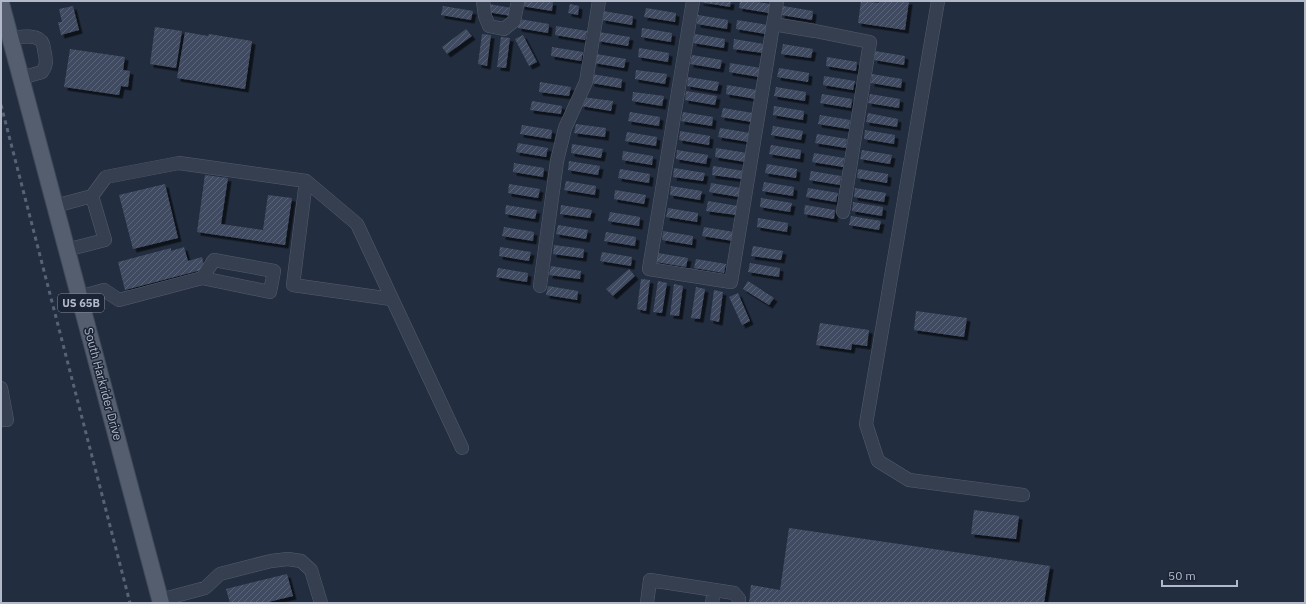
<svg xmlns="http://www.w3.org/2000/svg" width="1306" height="604" viewBox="0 0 1306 604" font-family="'IBM Plex Sans',sans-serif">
  <defs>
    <pattern id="building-hatch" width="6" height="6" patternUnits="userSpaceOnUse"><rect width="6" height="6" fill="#414c62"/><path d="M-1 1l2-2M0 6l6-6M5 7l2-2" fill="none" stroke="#5a6477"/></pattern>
    <filter id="shadow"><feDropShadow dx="3.5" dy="3.5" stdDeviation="0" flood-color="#0009"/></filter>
  </defs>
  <rect width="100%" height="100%" fill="#222d3f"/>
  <!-- building -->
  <path fill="url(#building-hatch)" filter="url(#shadow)" d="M522,1L553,2L552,11L521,6Z
    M700,1H731L730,7L700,2Z
    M740,1H750L771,4L769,13L739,8Z
    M861,1L879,3L880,1H909L905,30L858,23Z
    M489,4L512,8L511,16L487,12Z
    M570,4L579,6L578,15L568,13Z
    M73,6L79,30L61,35L58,22H62L59,9Z
    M443,6L473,11L471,20L441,15Z
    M783,6L813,11L812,20L781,15Z
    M646,8L676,13L675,22L644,17Z
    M603,11L633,16L632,25L602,20Z
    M698,15L728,20L727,29L697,24Z
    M519,19L549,24L548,33L518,28Z
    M737,20L768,25L766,34L736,29Z
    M556,26L587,31L585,40L555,35Z
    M155,27L182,31L176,68L150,64Z
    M642,28L672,33L671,42L641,37Z
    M466,29L472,36L447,54L442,47Z
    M185,32L208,36L209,34L252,41L245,89L177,78Z
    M599,32L630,37L628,46L598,41Z
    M482,34L491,35L487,66L478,64Z
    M695,34L725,39L724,48L693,43Z
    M523,35L537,62L529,66L515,39Z
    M501,37L510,38L506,68L497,67Z
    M734,39L764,44L763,53L733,49Z
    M783,44L813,49L811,58L781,54Z
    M552,47L583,52L581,61L551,56Z
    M639,48L669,53L668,62L638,57Z
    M70,49L125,57L123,70L130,71L128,87L121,86L119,95L64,87Z
    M875,51L905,56L904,65L874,60Z
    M596,54L626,59L624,68L594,63Z
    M692,55L722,60L720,69L690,64Z
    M827,57L857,62L856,71L826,66Z
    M730,63L761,68L759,77L729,72Z
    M779,68L809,73L808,82L777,77Z
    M636,70L667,74L665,84L635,79Z
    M592,74L622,79L621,88L591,83Z
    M872,74L902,79L901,88L871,83Z
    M824,76L855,81L853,90L823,85Z
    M688,77L719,82L717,91L687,86Z
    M540,82L571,87L569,96L539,92Z
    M727,85L757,90L756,99L726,94Z
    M776,87L806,92L805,101L774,96Z
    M686,91L717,96L715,105L685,100Z
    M633,92L664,96L662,106L632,101Z
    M822,94L852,99L851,108L820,103Z
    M870,94L900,99L899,108L868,103Z
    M582,97L613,101L611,111L581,106Z
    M532,101L562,106L561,114L530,110Z
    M774,106L804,111L803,120L773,115Z
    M723,108L753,113L752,122L721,117Z
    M630,112L660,117L659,126L628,121Z
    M683,112L713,117L712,126L681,121Z
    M868,113L898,119L897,127L866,122Z
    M820,115L850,120L849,129L818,124Z
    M576,124L606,128L605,137L574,133Z
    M522,125L552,130L551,139L520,134Z
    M773,126L803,131L801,140L771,135Z
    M720,128L750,133L749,142L718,137Z
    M865,130L895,135L894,144L864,139Z
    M680,131L710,136L709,145L679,140Z
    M627,132L657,137L656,146L625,141Z
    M817,134L847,139L846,148L815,143Z
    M518,143L548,148L546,157L516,152Z
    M572,144L603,149L601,158L571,153Z
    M771,145L801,150L800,159L769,154Z
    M716,148L747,153L745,162L715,157Z
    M677,150L708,155L706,164L676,159Z
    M862,150L892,155L890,164L860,159Z
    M623,151L653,156L652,165L622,160Z
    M814,153L844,158L843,167L812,162Z
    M569,161L600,166L598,175L568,170Z
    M514,163L544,168L543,177L513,172Z
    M767,164L797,169L796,178L765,173Z
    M713,166L744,171L742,179L712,175Z
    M674,168L705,173L703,181L673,177Z
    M620,169L650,174L649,183L618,178Z
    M858,169L888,174L887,183L857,178Z
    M811,171L841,176L840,185L809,180Z
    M205,175L228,178L221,224L263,230L268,195L292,198L285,245L197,232Z
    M566,181L596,186L595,195L564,190Z
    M764,182L794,187L793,196L762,191Z
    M711,183L741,188L739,197L709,192Z
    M165,184L178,238L133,249L119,195Z
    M509,184L540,189L538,198L508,193Z
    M671,186L702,191L700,200L670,195Z
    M808,188L838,193L836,202L806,197Z
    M855,188L886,193L884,202L854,197Z
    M615,190L646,195L644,204L614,199Z
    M761,198L792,203L790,212L760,207Z
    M708,201L738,206L736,215L706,211Z
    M853,202L883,207L882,216L852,211Z
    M506,205L537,210L535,219L505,214Z
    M561,205L592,210L590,218L560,214Z
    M805,205L835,210L834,219L804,214Z
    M668,208L698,213L697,222L666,217Z
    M610,212L640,217L639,226L608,221Z
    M851,216L881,221L879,230L849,225Z
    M758,218L788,223L787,232L757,227Z
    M558,225L588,230L586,239L556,234Z
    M504,227L534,232L533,241L502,236Z
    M704,227L734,232L733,241L702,236Z
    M663,231L693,236L692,245L662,240Z
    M606,232L636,237L635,246L604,241Z
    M554,245L584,249L583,258L553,254Z
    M753,246L783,251L781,260L751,256Z
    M184,247L188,261L202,257L205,269L125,290L118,262L171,248V251Z
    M500,247L531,252L529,261L499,256Z
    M602,252L632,257L631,266L600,261Z
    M658,253L688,258L686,267L656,262Z
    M696,259L726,264L724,273L694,268Z
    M750,263L780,268L779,277L748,272Z
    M551,266L581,271L580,279L549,275Z
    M498,268L528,273L527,282L496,277Z
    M629,269L635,276L613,296L606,289Z
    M641,279L650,280L646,311L637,309Z
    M658,281L667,283L662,313L653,312Z
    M748,281L774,298L769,305L743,289Z
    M674,284L683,286L679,316L670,315Z
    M548,286L578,291L577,300L546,295Z
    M696,287L705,289L700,319L691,318Z
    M714,290L723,292L719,322L710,320Z
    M738,293L750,321L742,325L729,297Z
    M916,311L967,318L964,337L914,330Z
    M820,323L869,330L867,346L852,344L851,350L816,345Z
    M974,510L1019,516L1016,539L971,534Z
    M789,528L1050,566L1044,603H749L751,585L780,590Z
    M287,574L293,596L264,603H230L226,589Z"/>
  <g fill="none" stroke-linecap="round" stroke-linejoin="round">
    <!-- minor casing -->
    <g stroke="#545d6d" stroke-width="14">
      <path id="minor" d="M483,1L485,16L489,26L504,29L514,21L518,1
        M693,1L649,269L731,282L777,1
        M938,1L866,424L878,461L909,480L1023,495
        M773,24L815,31L870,42L843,212
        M11,38C20,37 39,33 43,44C44,47 44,51 45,54C46,61 47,65 42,72L21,78
        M306,181L293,285L391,299
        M92,196L106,177L179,163L306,181L357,224L462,448
        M55,206L92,196L105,240L66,250
        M540,286L557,161L565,128L586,82L599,1
        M79,297L104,290L119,300L202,278L270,292L274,271L214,260L202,278
        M1,388L7,420H1
        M160,600L205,588L220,574L271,561L288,559L301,561L311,570L321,603
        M647,603L650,580L734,593L739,599V603
        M712,603L714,590"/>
    </g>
    <!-- major casing -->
    <g stroke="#3f4858" stroke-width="18">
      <path id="major" d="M1,3L161,603"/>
    </g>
    <!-- minor -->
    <use href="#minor" stroke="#363f4f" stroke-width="13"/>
    <!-- major -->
    <use href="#major" stroke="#545e6f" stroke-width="16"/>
    <!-- rail -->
    <path stroke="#586376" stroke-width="3" stroke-dasharray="4 4" stroke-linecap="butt" d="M1,105L130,603"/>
  </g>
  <g text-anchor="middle" stroke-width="3" stroke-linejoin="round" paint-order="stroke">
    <!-- shield labels -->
    <rect fill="#1b2434" stroke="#858d9d" stroke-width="1" x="58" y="294" width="46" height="18" rx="3"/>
    <g font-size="11" font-weight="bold" fill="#b2baca">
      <text x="81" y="307">US 65B</text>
    </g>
    <!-- street labels -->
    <g font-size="12" fill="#b2baca" stroke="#1b2434">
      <text transform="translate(103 384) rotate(75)" y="4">South Harkrider Drive</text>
    </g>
  </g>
  <!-- border -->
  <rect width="1306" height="604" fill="none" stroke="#b2baca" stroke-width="4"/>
  <!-- scale -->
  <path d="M1162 580v6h75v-6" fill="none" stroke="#b2baca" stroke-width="2"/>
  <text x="1168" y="580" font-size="12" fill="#b2baca" stroke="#1b2434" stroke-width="3" paint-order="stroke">50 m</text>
</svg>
